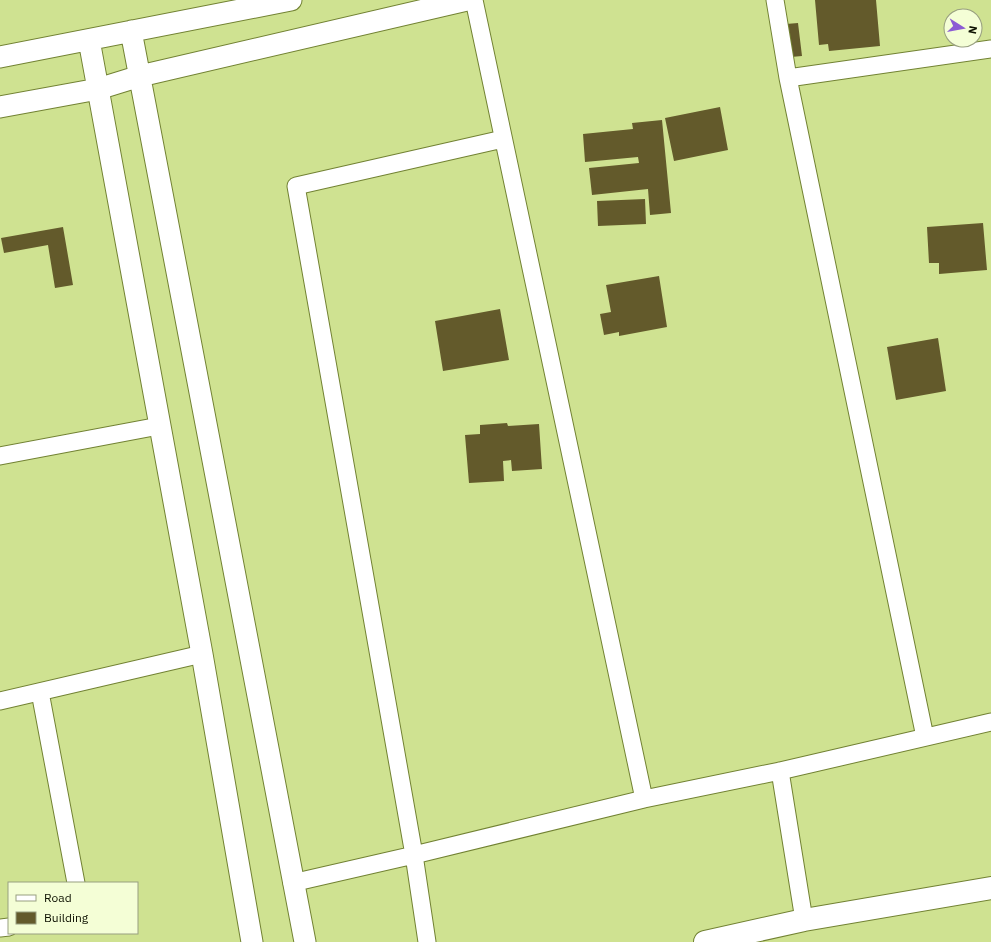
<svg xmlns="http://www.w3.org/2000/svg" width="991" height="942" viewBox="0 0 991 942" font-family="'IBM Plex Sans',sans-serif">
  <rect width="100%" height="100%" fill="#cfe291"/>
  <!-- building -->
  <path fill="#635a2b" d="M815,0H876L880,46L829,51L828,44L819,45Z
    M798,23L802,56L791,57L786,24Z
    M720,107L728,150L674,161L665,118Z
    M662,120L671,213L650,215L648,189L592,195L589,168L639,163L638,157L585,162L583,134L633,129L632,123Z
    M645,199L646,224L598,226L597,201Z
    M983,223L987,270L939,274V263H929L927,227Z
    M63,227L73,285L55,288L48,245L4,253L1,238Z
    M659,276L667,327L619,336V332L604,335L600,314L611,312L606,285Z
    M500,309L509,360L443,371L435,321Z
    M938,338L946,391L896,400L887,347Z
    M507,423L508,426L539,424L542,469L512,471L511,460L503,461L504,481L469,483L465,435L480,434V425Z"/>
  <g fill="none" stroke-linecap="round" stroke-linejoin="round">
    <!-- minor casing -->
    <g stroke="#728233" stroke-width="19">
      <path id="minor" d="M474,0L644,799
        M775,0L788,78L925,737
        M788,78L991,49
        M503,139L296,186L414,855L644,799L780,771L991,722
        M0,456L159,426
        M40,692L76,883
        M0,701L202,654
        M780,771L804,920
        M292,883L414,855L427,942
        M0,928L9,927"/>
    </g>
    <!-- tertiary casing -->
    <g stroke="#728233" stroke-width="23">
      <path id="tertiary" d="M131,31L305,942
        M89,40L202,654L252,942
        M0,57L291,0
        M0,107L98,89L140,76L467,0"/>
    </g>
    <!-- secondary casing -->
    <g stroke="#728233" stroke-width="24">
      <path id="secondary" d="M705,942L804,920L991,888"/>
    </g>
    <!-- minor -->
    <use href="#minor" stroke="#fff" stroke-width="17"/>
    <!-- tertiary -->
    <use href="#tertiary" stroke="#fff" stroke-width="21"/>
    <!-- secondary -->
    <use href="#secondary" stroke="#fff" stroke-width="22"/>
  </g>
  <!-- legend -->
  <rect x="8" y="882" width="130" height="52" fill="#f4fed6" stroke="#989f80"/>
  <rect x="16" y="895" width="20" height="6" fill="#ffffff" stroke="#989f80"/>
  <text x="44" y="902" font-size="12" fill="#0d1100">Road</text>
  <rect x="16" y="912" width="20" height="12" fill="#635a2b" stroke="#989f80"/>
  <text x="44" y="922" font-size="12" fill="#0d1100">Building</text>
  <!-- north arrow -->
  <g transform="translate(963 28) rotate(101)"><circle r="19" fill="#f4fed6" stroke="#989f80"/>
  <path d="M0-3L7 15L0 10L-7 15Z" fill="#8c5bd4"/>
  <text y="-6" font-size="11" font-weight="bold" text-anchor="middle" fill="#0d1100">N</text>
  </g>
</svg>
